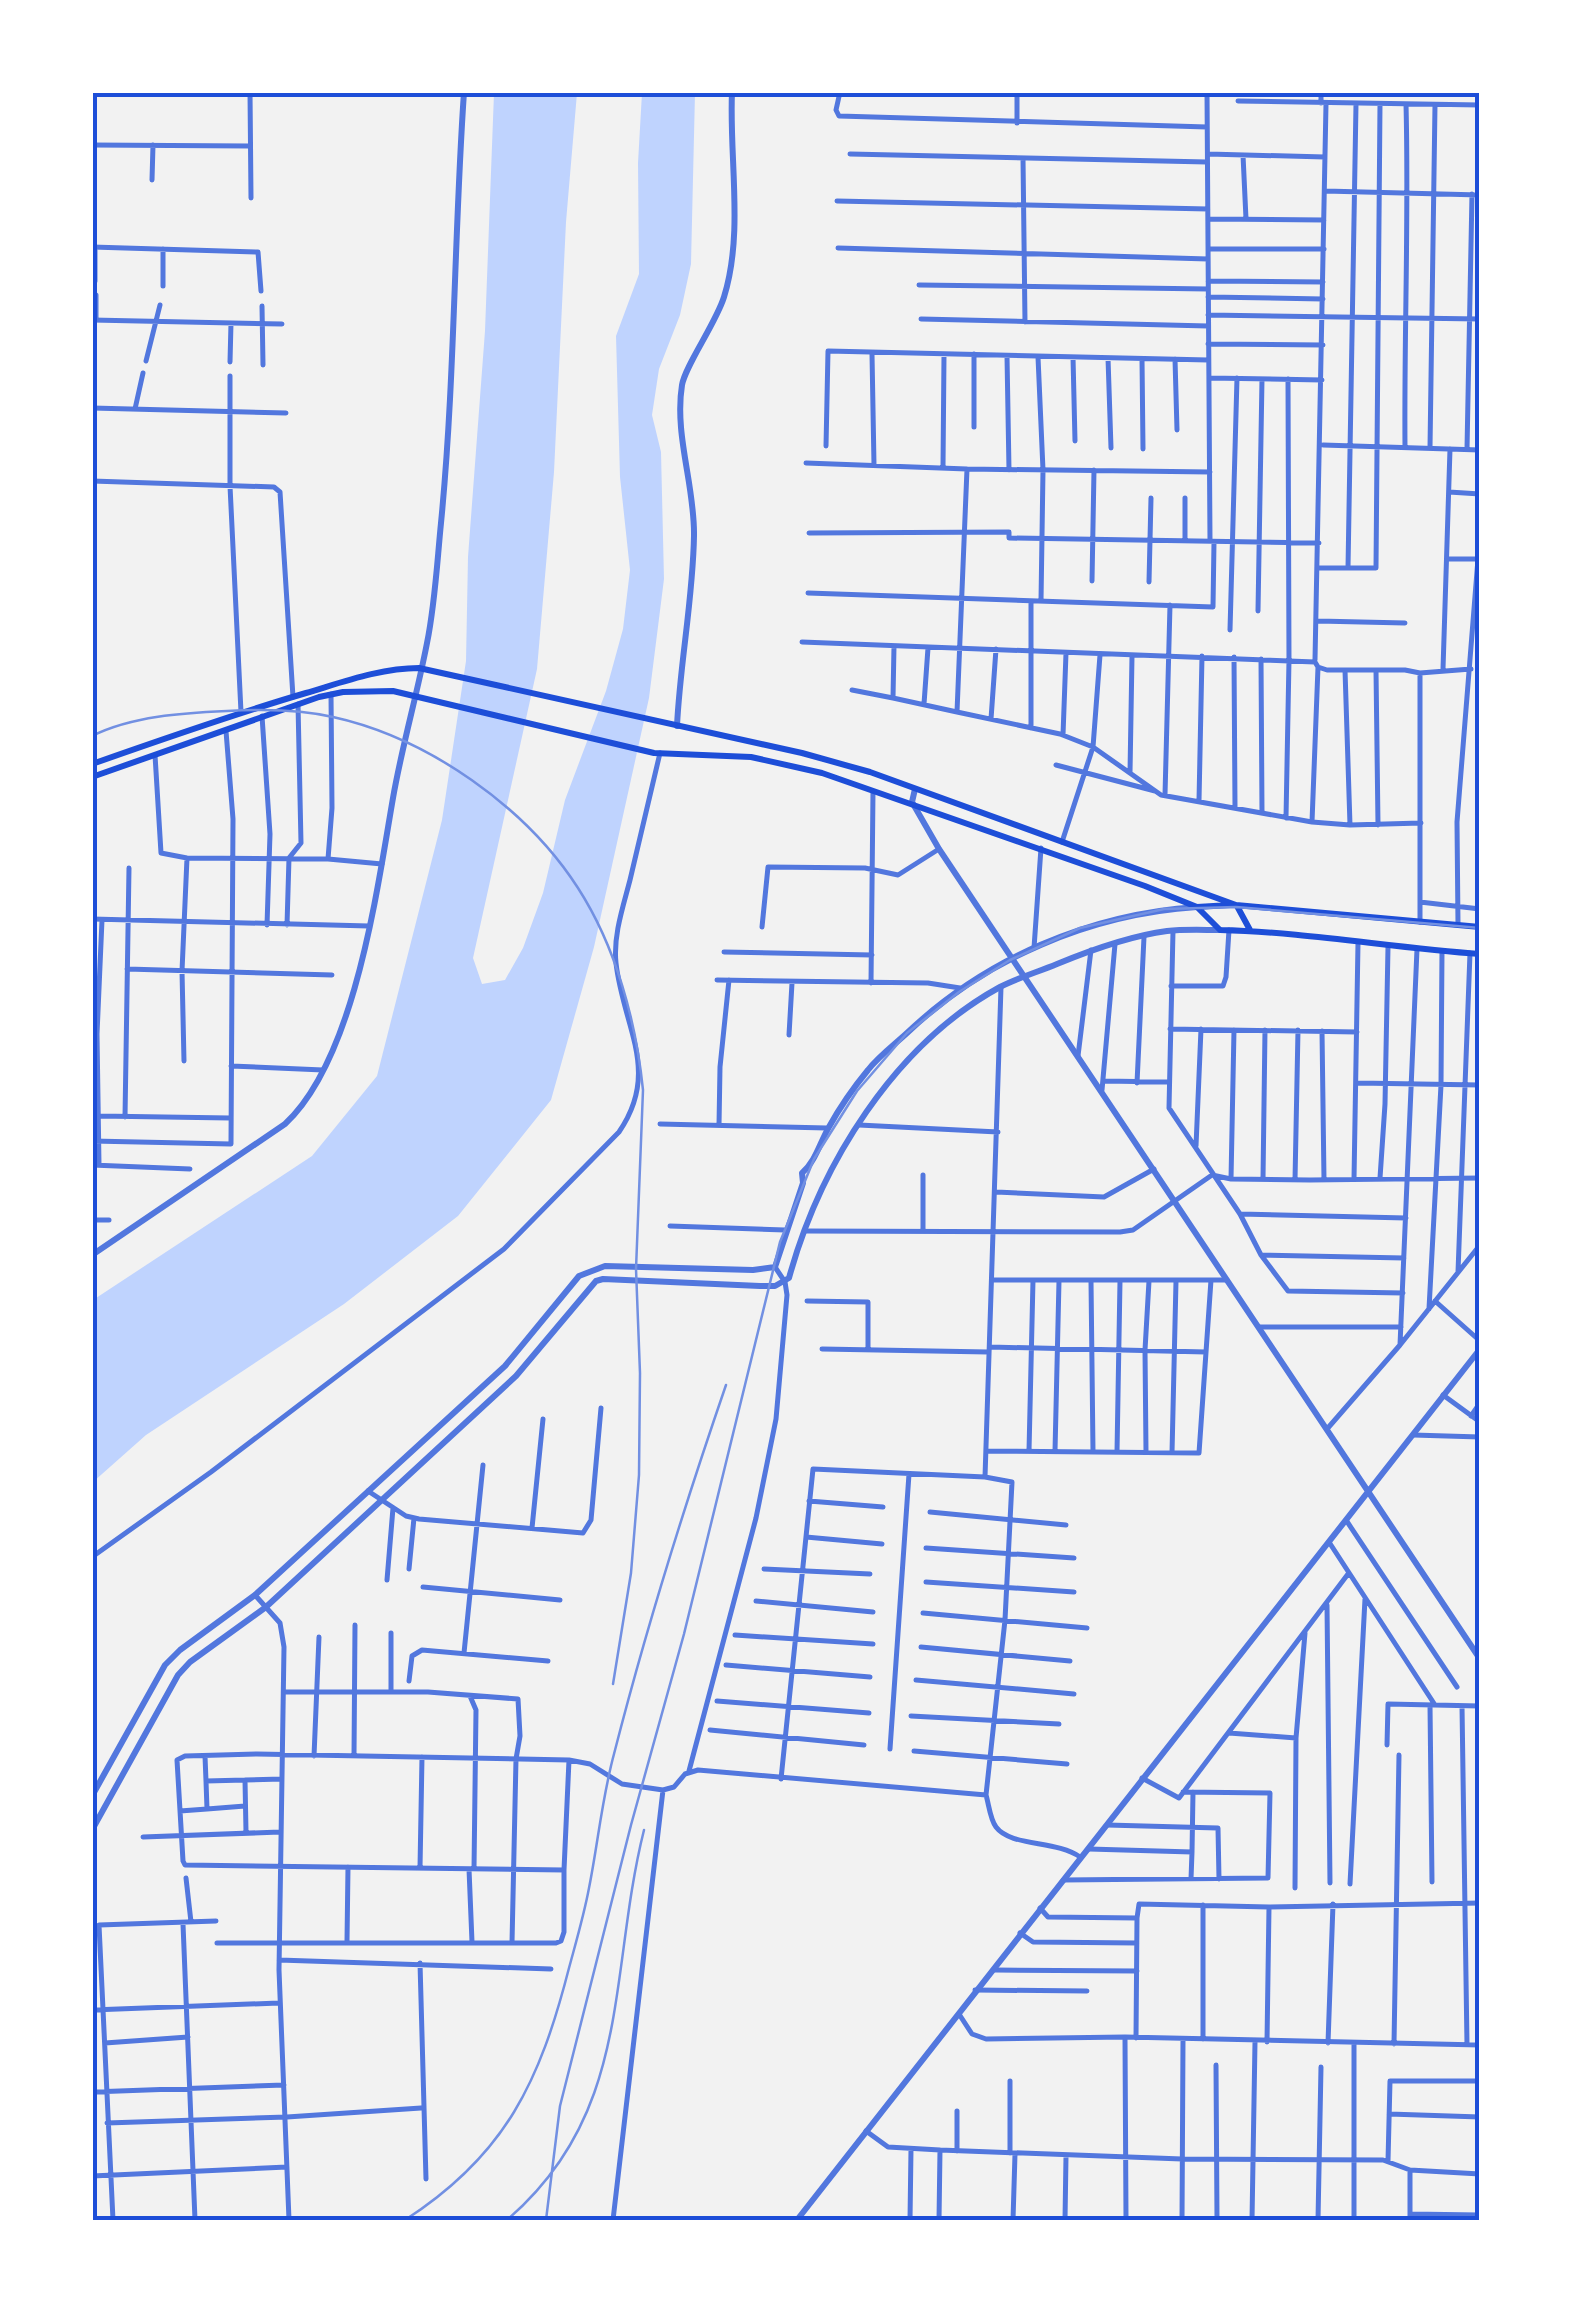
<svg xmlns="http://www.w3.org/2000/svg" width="1572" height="2313" viewBox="0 0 1572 2313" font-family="'Fira Sans Condensed',sans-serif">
  <rect width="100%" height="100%" fill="#f2f2f2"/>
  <!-- water -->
  <path fill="#bfd3fe" d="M494,93H577L566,222L554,472L537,669L473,958L482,984L505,980L523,948L543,893L565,800L606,691L623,629L630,570L620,477L616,336L639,274L638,163L642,93H695L691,264L680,315L659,369L652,415L661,452L664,579L649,698L594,947L551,1100L458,1216L344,1304L146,1435L93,1482V1300L312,1156L377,1076L442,820L466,661L468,557L485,331Z"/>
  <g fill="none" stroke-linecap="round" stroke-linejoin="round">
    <!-- minor -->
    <path stroke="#5277de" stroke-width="5" d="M250,92L251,198
      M840,92L836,110L839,116L1207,127
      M1207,92L1210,541
      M1238,101L1480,105
      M1321,103V92
      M1017,123V92
      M92,145L249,146
      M850,154L1207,162
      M1208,154L1325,157
      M1243,155L1246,219
      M1023,158L1025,322
      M152,180L153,145
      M1325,191L1480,195
      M837,201L1208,209
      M1208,219L1324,220
      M92,247L258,252L261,291
      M95,247V281
      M838,248L1208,259
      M1208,249H1324
      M1208,281L1323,282
      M919,285L1208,289
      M163,286V249
      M96,295V320
      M1208,297L1323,299
      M262,306L263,365
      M1208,315L1480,319
      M921,319L1208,326
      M92,320L282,324
      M1208,344L1323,345
      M872,354L874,465
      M1007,356L1009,470
      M1038,357L1043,470L1041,601
      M1073,357L1075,441
      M1108,358L1111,448
      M1142,359L1143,449
      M1175,359L1177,430
      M146,361L160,305
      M230,362L231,323
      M230,376V486L241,712
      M1209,378L1322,380
      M92,408L286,413
      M135,409L143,373
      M974,427V354
      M1323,445L1480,450
      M826,446L828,351L1208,360
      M1405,447C1404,333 1409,219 1406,104
      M1430,448L1435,105
      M1467,449L1472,194
      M806,463L967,469L1210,472
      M943,467L944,355
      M967,469L957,712L1060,734L1093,747L1161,795L1312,822L1350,825L1421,823
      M92,481L274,487L280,492L293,697
      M1449,492L1480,494
      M1185,498V541
      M809,533L1009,532V538L1319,543
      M1447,559H1479
      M1319,568H1376L1380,104
      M1348,568L1356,104
      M1092,581L1094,470
      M1149,582L1151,498
      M808,593L1213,607L1214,542
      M1258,611L1262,379
      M1318,621L1405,623
      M1230,630L1237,378
      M802,642L1315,662L1318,667L1327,670H1405L1420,673L1471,669
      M894,646L893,698L957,712
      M1234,657L1235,807
      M1261,659L1262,813
      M1315,660L1326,104
      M1443,669L1450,449
      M1345,670L1350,825
      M1376,670L1378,825
      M1420,673V922
      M852,690L893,698
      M924,704L928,648
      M262,716L270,834L267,925
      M991,719L996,649
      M1031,728V601
      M1063,735L1066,653
      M155,755L161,853L187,858L328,859L382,864
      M1056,765L1155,791
      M1130,773L1132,656
      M1165,795L1170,605
      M1199,801L1202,656
      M1286,818L1289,660L1288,379
      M1312,822L1318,667
      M1062,842L1093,747L1100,655
      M328,859L332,808L331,694
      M1420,902L1480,909
      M92,919L369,926
      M287,925L289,858L301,843L298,704
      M1458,925L1457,822L1478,559L1480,492
      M762,927L768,867L865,868L898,875L939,849
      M1173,931L1169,1108L1240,1214L1261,1255L1288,1291L1403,1293
      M1034,948L1041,848
      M724,952L872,955
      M127,969L332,975
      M717,980L928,983L960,988
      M871,983L873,791
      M1171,986H1223L1226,977L1229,930
      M1170,1029L1357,1032
      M1322,1031L1324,1180
      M789,1035L792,983
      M1078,1056L1091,950
      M184,1061L182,971L187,858
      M231,1066L323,1070
      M1103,1081L1168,1082
      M1137,1083L1144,937
      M1358,1083L1480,1085
      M1102,1090L1115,944
      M99,1116L230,1118
      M125,1117L129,868
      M660,1124L827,1128
      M719,1125L720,1067L729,980
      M859,1125L998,1132
      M92,1141L231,1144L233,819L226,731
      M1196,1146L1201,1029
      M92,1165L190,1169
      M99,1165L97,1034L102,920
      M923,1175V1231
      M1380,1178L1385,1104L1388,947
      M1231,1179L1234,1030
      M1263,1179L1265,1030
      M1354,1179L1358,943
      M1295,1180L1298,1030
      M996,1192L1104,1197L1154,1169
      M1240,1214L1406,1218
      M92,1220H109
      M670,1226L785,1230
      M805,1231L1120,1232L1133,1230L1212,1175L1231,1179L1310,1180L1480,1178
      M1262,1255L1404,1258
      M1458,1272L1470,953
      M992,1280H1227
      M1091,1281L1093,1452
      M807,1301L868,1302V1350
      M1435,1301L1480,1341
      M1429,1309L1441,1085L1442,951
      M1259,1327H1401
      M1400,1345L1417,949
      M990,1347L1206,1352
      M822,1349L988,1352
      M1443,1395L1480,1422
      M1471,1416L1480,1403
      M1327,1429L1400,1345L1480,1245
      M1413,1435L1480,1437
      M986,1451L1199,1453L1211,1280
      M1029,1451L1033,1280
      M1055,1451L1059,1281
      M1117,1452L1120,1281
      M1146,1452L1145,1350L1149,1281
      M1172,1453L1176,1281
      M985,1477L1001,987
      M368,1491L406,1516L419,1519L583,1533L591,1520L601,1408
      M809,1501L883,1507
      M930,1512L1066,1525
      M1346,1520L1457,1687
      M532,1528L543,1419
      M806,1537L882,1544
      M1329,1542L1435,1705
      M926,1548L1074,1558
      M92,1557L211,1472L504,1249L619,1132C661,1071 623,1027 616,963C613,936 623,907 630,880C640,838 650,796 660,753
      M409,1569L414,1518
      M764,1569L870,1574
      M387,1580L393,1508
      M926,1582L1074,1592
      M423,1587L560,1600
      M255,1595L280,1623L284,1647L279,1970L289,2220
      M756,1601L873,1612
      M1327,1605L1330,1883
      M923,1613L1087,1628
      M391,1633V1692
      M735,1635L873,1644
      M921,1647L1070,1661
      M464,1653L483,1465
      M726,1665L870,1677
      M916,1680L1074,1694
      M409,1681L412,1656L422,1650L548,1661
      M284,1692H428L518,1699L520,1736L516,1759L512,1943
      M470,1696L476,1710L474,1869
      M717,1701L869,1713
      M1430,1705L1432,1882
      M1462,1706L1467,2045
      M911,1716L1059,1724
      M710,1730L864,1745
      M1229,1733L1296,1738
      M1387,1745L1388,1704L1480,1706
      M890,1749L909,1474
      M914,1751L1067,1764
      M205,1756L206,1781L245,1780L246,1832
      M314,1756L319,1637
      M354,1756L355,1625
      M569,1760L564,1870L185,1865L183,1861L177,1760L185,1756L257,1754L569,1760L590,1764L622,1784L663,1790L674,1787L685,1774L698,1770L986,1795
      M689,1771L756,1518L776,1419L787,1295L785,1282L775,1267
      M1142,1778L1179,1798L1348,1574
      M781,1779L813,1469L985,1477L1012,1482L1005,1620L986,1795C989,1805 990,1819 996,1827C1011,1847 1056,1840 1080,1857
      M245,1780L282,1779
      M206,1781L207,1809L245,1806
      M180,1811L207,1809
      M1107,1825L1218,1828L1219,1879
      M143,1837L280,1832
      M1089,1849L1192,1852L1193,1792
      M420,1868L422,1757
      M469,1869L472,1942
      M186,1878L191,1922
      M1191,1879L1192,1852
      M1063,1880L1268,1878L1270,1793L1183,1792
      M1350,1884L1365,1599
      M1295,1888L1296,1738L1305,1633
      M1203,1905V2039
      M1040,1908L1048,1917L1137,1918L1139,1904L1269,1907L1480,1903
      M183,1924L195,2220
      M1020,1933L1033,1942L1137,1943
      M347,1941L348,1867
      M217,1943H556L561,1941L564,1932V1870
      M279,1960L551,1969
      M420,1963L426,2179
      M995,1970L1137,1971
      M975,1990L1087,1991
      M92,2010L279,2003
      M959,2014L972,2034L986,2039L1125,2037L1480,2045
      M1136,2038L1137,1918
      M1125,2039L1126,2220
      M1267,2042L1269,1907
      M105,2043L188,2037
      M1328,2043L1333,1904
      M1394,2044L1399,1755
      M1216,2065L1217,2220
      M92,2092L284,2085
      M957,2111V2151
      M1389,2114L1480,2117
      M107,2123L287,2117L421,2108
      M866,2131L888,2147L940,2150L939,2220
      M940,2150L1182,2159L1383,2160L1410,2170L1480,2174
      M1010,2153V2081
      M1388,2161L1390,2081H1480
      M1410,2170V2220
      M92,2176L287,2167
      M1410,2214L1480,2215
      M113,2220L99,1925L216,1921
      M613,2220L663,1790
      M910,2220L911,2149
      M1013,2220L1015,2154
      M1065,2220L1066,2156
      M1182,2220L1183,2039
      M1252,2220L1255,2042
      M1318,2220L1321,2067
      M1354,2220V2044"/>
    <!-- tertiary -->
    <path stroke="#5277de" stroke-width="6" d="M677,726C680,663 693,599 694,536C695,486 674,435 682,385C685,366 716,323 724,297C744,233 729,158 732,92
      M915,789L912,802L939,849L1480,1659
      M92,1255L285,1124C355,1059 377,890 393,798C402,746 417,695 427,643C435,604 437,563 441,523C455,380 454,236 464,92
      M92,1796L165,1665L180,1650L255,1595L505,1366L579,1276L605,1266L753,1270L775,1267L803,1183L802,1173C816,1161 820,1142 829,1127C840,1107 854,1087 868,1070C879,1056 894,1045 907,1033C985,959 1089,914 1197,907
      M92,1830L178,1675L190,1662L266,1607L516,1376L596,1281L603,1279L760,1286H775L789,1278C820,1165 894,1045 1000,987C1017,978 1038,972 1057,964C1091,950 1129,936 1167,931C1184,929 1203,930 1220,930
      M797,2220L1480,1349"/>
    <!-- secondary -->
    <path stroke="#1d4ed8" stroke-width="6" d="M92,764C163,739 234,714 306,693C343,682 381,668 419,668L802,753L870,772L1236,905L1480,927
      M92,777L319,697L343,692L393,691L654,753L751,757L822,773L1145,886L1197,907L1220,930C1307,932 1393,948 1480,954
      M1237,906L1250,930
      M1197,907L1230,905"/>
    <!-- rail -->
    <path stroke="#7290e2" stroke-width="2.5" d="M92,736C132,716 183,713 227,711C261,709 299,709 333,717C428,738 526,807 578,888C616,947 636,1021 643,1090L636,1269L640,1373L639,1475L631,1573L613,1684
      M405,2220C506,2155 540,2081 569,1968C576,1942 584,1915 589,1888C598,1843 602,1798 614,1754C646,1629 684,1507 726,1385
      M507,2220C633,2112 608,1974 644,1830
      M546,2220L560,2106L631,1825L684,1634L780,1242L814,1159L857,1091L907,1033L959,992L1010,960L1080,928L1164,909L1236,907L1480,928"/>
  </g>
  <!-- border -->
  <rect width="1572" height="2313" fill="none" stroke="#ffffff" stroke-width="190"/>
  <rect x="95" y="95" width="1382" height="2123" fill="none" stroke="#1d4ed8" stroke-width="4"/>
</svg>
